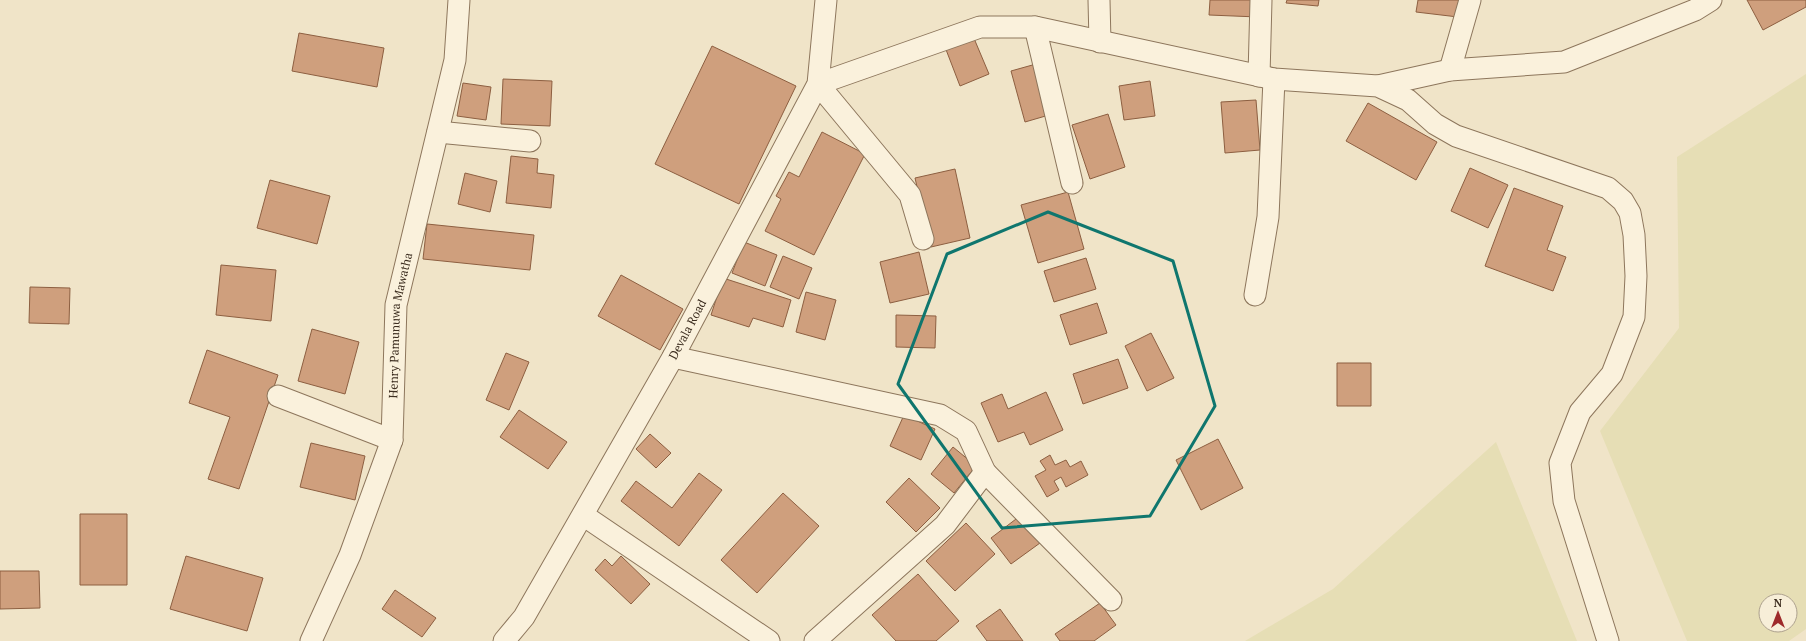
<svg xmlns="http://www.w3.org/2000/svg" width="1806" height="641" viewBox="0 0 1806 641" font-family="'PT Serif',serif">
  <rect width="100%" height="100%" fill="#f0e4c8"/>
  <!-- farmland -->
  <path fill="#e6deb5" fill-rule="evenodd" d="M1806,74V629L1789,641H1687L1600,431L1679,328L1677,157ZM1766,601H1790V625H1766Z
    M1496,442L1577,641H1245L1333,589Z"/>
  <!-- building -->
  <path fill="#cf9f7d" stroke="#8d5f41" d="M1210,0H1259L1258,17L1209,15Z
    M1287,0H1319L1318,6L1286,3Z
    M1418,0H1461L1458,17L1416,12Z
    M1747,0H1806V7L1763,30Z
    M299,33L384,48L377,87L292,71Z
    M973,36L989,74L960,86L945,47Z
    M712,46L796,86L739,204L655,164Z
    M1036,64L1049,115L1025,122L1011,71Z
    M503,79L552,81L550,126L501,124Z
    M1150,81L1155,116L1124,120L1119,86Z
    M463,83L491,87L486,120L457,116Z
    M1256,100L1260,150L1225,153L1221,102Z
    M1368,103L1437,142L1416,180L1346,141Z
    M1108,114L1125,167L1090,179L1072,125Z
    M822,132L865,154L814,255L765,231L781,199L776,196L789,172L799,177Z
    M511,156L538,159L537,173L554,175L551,208L506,203Z
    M1470,168L1508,185L1488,228L1451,211Z
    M955,169L970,238L931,247L915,178Z
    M465,173L497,181L490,212L458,204Z
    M270,180L330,196L317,244L257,228Z
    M1514,188L1563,206L1547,250L1566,257L1553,291L1485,266Z
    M1068,192L1084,249L1038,263L1021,205Z
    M427,224L534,235L530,270L423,259Z
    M744,242L777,255L765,286L732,273Z
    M919,252L929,294L890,303L880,262Z
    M783,256L812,268L799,299L770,287Z
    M1086,258L1096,289L1054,302L1044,271Z
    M221,265L276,270L271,321L216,315Z
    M621,275L683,309L660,350L598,316Z
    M723,278L791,300L783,327L753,318L749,327L711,315Z
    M30,287L70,288L69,324L29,323Z
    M806,292L836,300L825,340L796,332Z
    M1097,303L1107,333L1070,345L1060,315Z
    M896,315L936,316L935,348L896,347Z
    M312,329L359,342L345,394L298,381Z
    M1151,333L1174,378L1147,391L1125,346Z
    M207,350L278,375L239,489L208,479L230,417L189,403Z
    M506,353L529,362L509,410L486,400Z
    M1118,359L1128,388L1083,404L1073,374Z
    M1337,363H1371V406H1337Z
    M1046,392L1063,430L1030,445L1024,432L998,442L981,403L1002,394L1008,409Z
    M519,410L567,442L548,469L500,437Z
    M904,415L935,429L921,460L890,446Z
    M650,434L671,453L656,468L636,449Z
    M1218,439L1243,488L1201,510L1176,460Z
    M311,443L365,456L355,500L300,487Z
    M953,447L976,466L954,493L931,474Z
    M1050,455L1055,465L1066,460L1070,467L1081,461L1088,475L1066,487L1061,477L1054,481L1059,490L1047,497L1035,476L1046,470L1040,461Z
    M699,473L722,490L679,546L621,501L636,481L672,508Z
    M909,478L940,508L916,532L886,502Z
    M783,493L819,526L757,593L721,560Z
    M80,514H127V585H80Z
    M1020,516L1040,543L1011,564L991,538Z
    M966,523L995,554L955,591L926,561Z
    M186,556L263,578L247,631L170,609Z
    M621,556L650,584L631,604L595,570L605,559L612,566Z
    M0,571H39L40,608L0,609Z
    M918,574L959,621L936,641H896L872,615Z
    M395,590L436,618L422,637L382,609Z
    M1100,603L1116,625L1094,641H1060L1055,634Z
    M1000,609L1023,641H987L976,626Z"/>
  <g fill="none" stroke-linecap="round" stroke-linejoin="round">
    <!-- street casing -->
    <g stroke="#8d765c" stroke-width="23">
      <g id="street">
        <path d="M1099,0L1100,42"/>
        <path d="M1035,27L1072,183"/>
        <path d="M1450,70L1470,0"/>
        <path d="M1259,76L1261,0"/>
        <path d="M1378,86L1450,70L1564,62L1695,10L1711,0"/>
        <path d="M438,132L530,141"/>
        <path d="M923,239L910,195L818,84L980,27H1035L1274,79L1378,86L1408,100L1435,124L1456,136L1608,188L1623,201L1630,213L1634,235L1636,276L1634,317L1612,374L1580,412L1560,463L1564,501L1608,641"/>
        <path d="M1255,295L1268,217L1274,79"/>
        <path d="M673,357L940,415L966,431L985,472L1111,600"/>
        <path d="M278,396L392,440"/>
        <path d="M583,515L769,641"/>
        <path id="s1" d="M311,641L350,555L392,440L396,305L455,60L459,0"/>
        <path id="s2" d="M504,641L524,617L673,357L818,84L826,0"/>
        <path d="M815,641L945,525L985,472"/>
      </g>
    </g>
    <!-- street -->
    <use href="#street" stroke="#faf1dc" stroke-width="21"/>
  </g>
  <!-- marked area -->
  <path fill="none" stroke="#0f766e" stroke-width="3" stroke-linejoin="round" d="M1048,212L1173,261L1215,406L1150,516L1002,528L898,384L947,254Z"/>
  <g text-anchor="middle" stroke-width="3" stroke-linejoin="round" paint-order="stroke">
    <!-- street labels -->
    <g font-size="12" fill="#3d2e20" stroke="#f7eed8">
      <text dy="4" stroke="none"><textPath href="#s1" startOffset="332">Henry Pamunuwa Mawatha</textPath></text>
      <text dy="4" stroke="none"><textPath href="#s2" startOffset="362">Devala Road</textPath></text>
    </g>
  </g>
  <!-- north arrow -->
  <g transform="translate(1778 613)"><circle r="19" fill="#f7eed8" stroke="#ada18e"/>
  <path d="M0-3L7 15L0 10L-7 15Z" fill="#9e2a2b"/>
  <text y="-6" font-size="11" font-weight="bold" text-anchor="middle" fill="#3d2e20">N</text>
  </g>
</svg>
